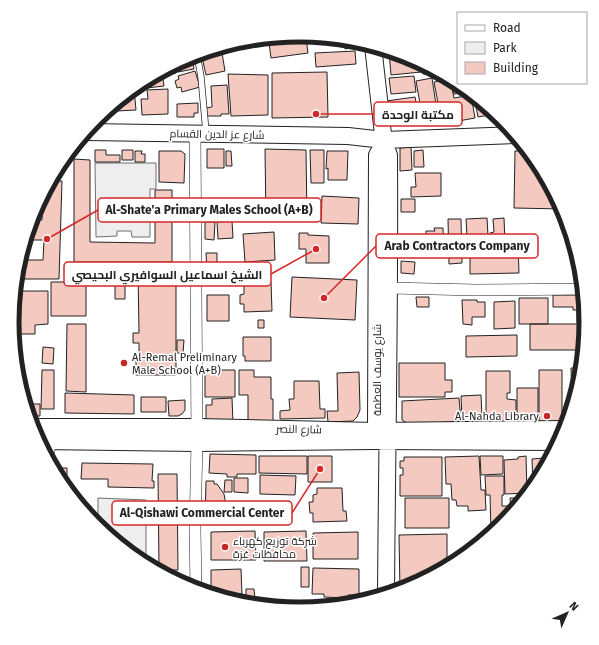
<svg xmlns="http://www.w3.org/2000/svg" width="599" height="645" viewBox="0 0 599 645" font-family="'Fira Sans',Cairo,sans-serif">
  <rect width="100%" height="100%" fill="#fff"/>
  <!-- green -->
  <path fill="#eee" stroke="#6f6f6f" d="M95,163H156V189H150V237H132L131,231H117V236L96,237Z
    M98,498L146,500V565L140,561L98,527Z"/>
  <!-- building -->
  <path fill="#f3c9c0" stroke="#222" d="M306,38L308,53L271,58L269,43Z
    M344,39L354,40L355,47L345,49Z
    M355,51L356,64L316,67L315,53Z
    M389,51L410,57L420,62L421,72L391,75Z
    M222,53L225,71L206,75L202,57Z
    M192,56L194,69L178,72L176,64Z
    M422,64L439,73L423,74Z
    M174,65L176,73L165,75L164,70Z
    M195,71L200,87L182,92L181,87L177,88L175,81L179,79L178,76Z
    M162,72L164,86L138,89V85L140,83Z
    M327,72L328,117L272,118V73Z
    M228,74L268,75V115L231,116Z
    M414,76L416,92L391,94L389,78Z
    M432,78L438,118L423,121L416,81Z
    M450,79L454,98L471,95L475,118L442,124L434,82Z
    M452,80L459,84L470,92L454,94Z
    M227,85L229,114H221V116H207L206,108L212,107L211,86Z
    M134,88L136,110L117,111V102Z
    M168,89V114L142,115L141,99H148L147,90Z
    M474,96L495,113V114L478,117Z
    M415,97L419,117L390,122L386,101Z
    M198,103V113H194V117H177V104Z
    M114,105H115V112L108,113V109Z
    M411,147L412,170L400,171V148Z
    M207,149H224V168H207Z
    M265,149L306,150L307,219L266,220Z
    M95,150H106V155H120V162H95Z
    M122,150H133V160H122Z
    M310,150H324V183H311Z
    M423,150L424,167H414V151Z
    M135,151H142L141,154H145V162H135Z
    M159,151H181L185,154L184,183L159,182Z
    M226,151H231L232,166H226Z
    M327,151H348L347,180H328V168L326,169Z
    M515,151H529L539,163L563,209L514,208Z
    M74,159L90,160V242L155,243V190H172V262H74Z
    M60,163L61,173H55Z
    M415,173H441V196L411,197V187H416Z
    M51,181H62L59,279H16L19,260H43L44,240H26L32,220H42L43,196Z
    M322,196L359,198L358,224L321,223Z
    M401,199H415V212H401Z
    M487,218L488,236L467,237L466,219Z
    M504,218L505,242L490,243V233L494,232L493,219Z
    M448,219H461L462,263L449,264Z
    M232,221L233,238L218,239L217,222Z
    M205,222H215L214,240L205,239Z
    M434,228H443L444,256L418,255L419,239L421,236L426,235V231H435Z
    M274,232L275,260L245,262L243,234Z
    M299,233H308V235L329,236V263H306V249H299Z
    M518,245L519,273L470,274V246Z
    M206,253H217V271H207Z
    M401,261L415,262L414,274L401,273Z
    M138,271H176V375H136V360H139V343H133V333H139Z
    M110,274H125V299H115V282H110Z
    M292,277L357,280L355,320L290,317Z
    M51,282H86V316H51Z
    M271,282L272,311L244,312V304H240V295L244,294V283Z
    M15,291H48V324L35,325V334H13L12,322Z
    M207,295H229V321H207Z
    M553,295H582V323H577V310H573V307H553Z
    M416,297H429V307H417Z
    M519,298H548V324H519Z
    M462,300H477V302H485V317H472V325L463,324Z
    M515,301V328L494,329V302Z
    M258,320H264V328H258Z
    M67,324H86V392L66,391Z
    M530,324H579V350H530Z
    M517,335V356L466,357V336Z
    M243,337H271V361H245V356H243Z
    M177,340H184L183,353H177Z
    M43,347L54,348L53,364L42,363Z
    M399,363H445V380H452V392H445V397H399Z
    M571,368H582L581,379L568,423V403H572Z
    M42,370H54V409H41Z
    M205,370H235V397H205Z
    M239,370H254V377H271V399H273V422H248V395H239Z
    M539,370H562V428L539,427Z
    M486,371H510V393H507V399L516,400V424L486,423Z
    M359,372L360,410L357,417L353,421L328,422L327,411H338L337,373Z
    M294,381H319L320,409H325V418L280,419V411L290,410L289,399H294Z
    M517,388H538V423H517Z
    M65,393L134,395V414L65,413Z
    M481,395L482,417L462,418L461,396Z
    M141,397H166V412H141Z
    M232,398L233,424L206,419V405H212V399Z
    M459,398L461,421L410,425L402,420V401Z
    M185,400V410L182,414L178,416H169L168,401Z
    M25,404H40V416H29Z
    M210,454L256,455V474H237V477H227V474L209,473Z
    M259,456H307V474L259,473Z
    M308,456H332V482H308Z
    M479,456L481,490H485L486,510L468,511V506H457L456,500H452L451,484H446L445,457Z
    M480,456H503V474L481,475Z
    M526,456L527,493L505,494L504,460L518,459V457Z
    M404,457H442V496H400V475H403V468H400V461H404Z
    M544,458L549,463L538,482L533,489L532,459Z
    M82,463L153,464L152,481H154V488L108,487V479H81Z
    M60,468H67V482L60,481Z
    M158,474H177L178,570H159Z
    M260,475L296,476L295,495L260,494Z
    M485,476H504V495H502V506H508L509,513H502L503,526L497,531H491L490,495H486Z
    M234,478H248V493L234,492Z
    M225,480H232V492H224Z
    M206,481H214V484H217L224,494L226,505H235V524H205Z
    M62,484H69V492Z
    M317,488H342L343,511H346L347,521L313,522V513H310L309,502H313V495L317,494Z
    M405,498H449V528H405Z
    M510,498H524V500L515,511H511Z
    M503,514H513L503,525Z
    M255,531L256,560H211V532Z
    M306,531L307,561H264V532Z
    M358,532V559H313V533Z
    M447,534V568L409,588L400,591L399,535Z
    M451,556H466L451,566Z
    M301,567H309V587H301Z
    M313,568L359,569V595H348V598L324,597V594H312Z
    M241,569L242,594H211V570Z
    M163,574H173V579Z
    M246,589H254L255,599L246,600Z"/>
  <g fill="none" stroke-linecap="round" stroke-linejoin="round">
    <!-- lane casing -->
    <g stroke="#222" stroke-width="7">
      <path id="lane" d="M197,54L201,77L206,132"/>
    </g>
    <!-- street casing -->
    <g stroke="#222" stroke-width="12">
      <path id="street" d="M195,134L197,443L195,528L196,590
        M390,288L476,290L584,289
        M49,461V441"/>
    </g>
    <!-- secondary casing -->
    <g stroke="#222" stroke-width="18">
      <path id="secondary" d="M373,46L384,143L389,155C390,302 387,448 386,595
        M86,132L348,136L384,140L516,135
        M32,427H197L376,431L566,429
        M376,430L377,155L384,143
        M39,441L197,443L377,441L560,442"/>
    </g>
    <!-- lane -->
    <use href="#lane" stroke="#fff" stroke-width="5.5"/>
    <!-- street -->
    <use href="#street" stroke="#fff" stroke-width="11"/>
    <!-- secondary -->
    <use href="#secondary" stroke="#fff" stroke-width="16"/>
  </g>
  <!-- markers -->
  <g fill="#c62828" stroke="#fff" stroke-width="1.5">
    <circle cx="124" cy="363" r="4"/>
    <circle cx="547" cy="416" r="4"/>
    <circle cx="225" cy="547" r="4"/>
  </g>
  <g text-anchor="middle" stroke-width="3" stroke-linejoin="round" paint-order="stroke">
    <!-- street labels -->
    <g font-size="11" fill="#222" stroke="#fff">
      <text transform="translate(217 134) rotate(1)" y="4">شارع عز الدين القسام</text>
      <text transform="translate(377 370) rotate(-90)" y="4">شارع يوسف العظمة</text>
      <text transform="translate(299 429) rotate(1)" y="4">شارع النصر</text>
    </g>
    <!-- poi labels -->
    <g font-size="11" fill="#222" stroke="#fff" text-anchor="start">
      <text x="132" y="361">Al-Remal Preliminary<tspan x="132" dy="13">Male School (A+B)</tspan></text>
      <text x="539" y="420" text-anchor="end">Al-Nahda Library</text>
      <text x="233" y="545">شركة توزيع كهرباء<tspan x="233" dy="13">محافظات غزة</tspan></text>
    </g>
  </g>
  <!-- crop -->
  <path d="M0 0H599V645H0ZM19 322a280 280 0 1 1 560 0a280 280 0 1 1-560 0Z" fill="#fff" fill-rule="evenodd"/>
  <path fill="none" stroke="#222" stroke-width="5" d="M19 322a280 280 0 1 1 560 0a280 280 0 1 1-560 0Z"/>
  <!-- callouts -->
  <path fill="none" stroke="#d62828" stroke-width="1.5" d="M316 114L374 114M47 239L98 210M324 298L376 246M316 249L271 274M320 469L292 513"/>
  <g fill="#d62828" stroke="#fff" stroke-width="1.5">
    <circle cx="316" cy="114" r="4"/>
    <circle cx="47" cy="239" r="4"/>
    <circle cx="324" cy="298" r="4"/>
    <circle cx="316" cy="249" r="4"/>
    <circle cx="320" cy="469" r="4"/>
  </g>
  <g fill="#fff" stroke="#d62828" stroke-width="1.5">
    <rect x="374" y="102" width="88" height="24" rx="4"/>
    <rect x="98" y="198" width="223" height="24" rx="4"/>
    <rect x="376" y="234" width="162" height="24" rx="4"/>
    <rect x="64" y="262" width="207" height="24" rx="4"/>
    <rect x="112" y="501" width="180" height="24" rx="4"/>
  </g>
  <g font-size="12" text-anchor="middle" font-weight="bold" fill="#222">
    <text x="418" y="119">مكتبة الوحدة</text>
    <text x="209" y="214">Al-Shate'a Primary Males School (A+B)</text>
    <text x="457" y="250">Arab Contractors Company</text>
    <text x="167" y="279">الشيخ اسماعيل السوافيري البحيصي</text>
    <text x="202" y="517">Al-Qishawi Commercial Center</text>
  </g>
  <!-- legend -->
  <rect x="457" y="12" width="130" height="72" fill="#ffffff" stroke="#a7a7a7"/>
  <rect x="465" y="25" width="20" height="6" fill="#ffffff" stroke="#a7a7a7"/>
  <text x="493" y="32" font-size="12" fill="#222222">Road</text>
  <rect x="465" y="42" width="20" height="12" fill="#eeeeee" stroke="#a7a7a7"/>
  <text x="493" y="52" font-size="12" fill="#222222">Park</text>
  <rect x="465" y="62" width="20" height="12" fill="#f3c9c0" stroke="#a7a7a7"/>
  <text x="493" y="72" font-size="12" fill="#222222">Building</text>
  <!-- north arrow -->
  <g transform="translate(567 613) rotate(45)" stroke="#ffffff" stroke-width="3" paint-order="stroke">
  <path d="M0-3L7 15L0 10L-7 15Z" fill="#222222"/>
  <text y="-6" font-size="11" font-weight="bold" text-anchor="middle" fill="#222222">N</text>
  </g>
</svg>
